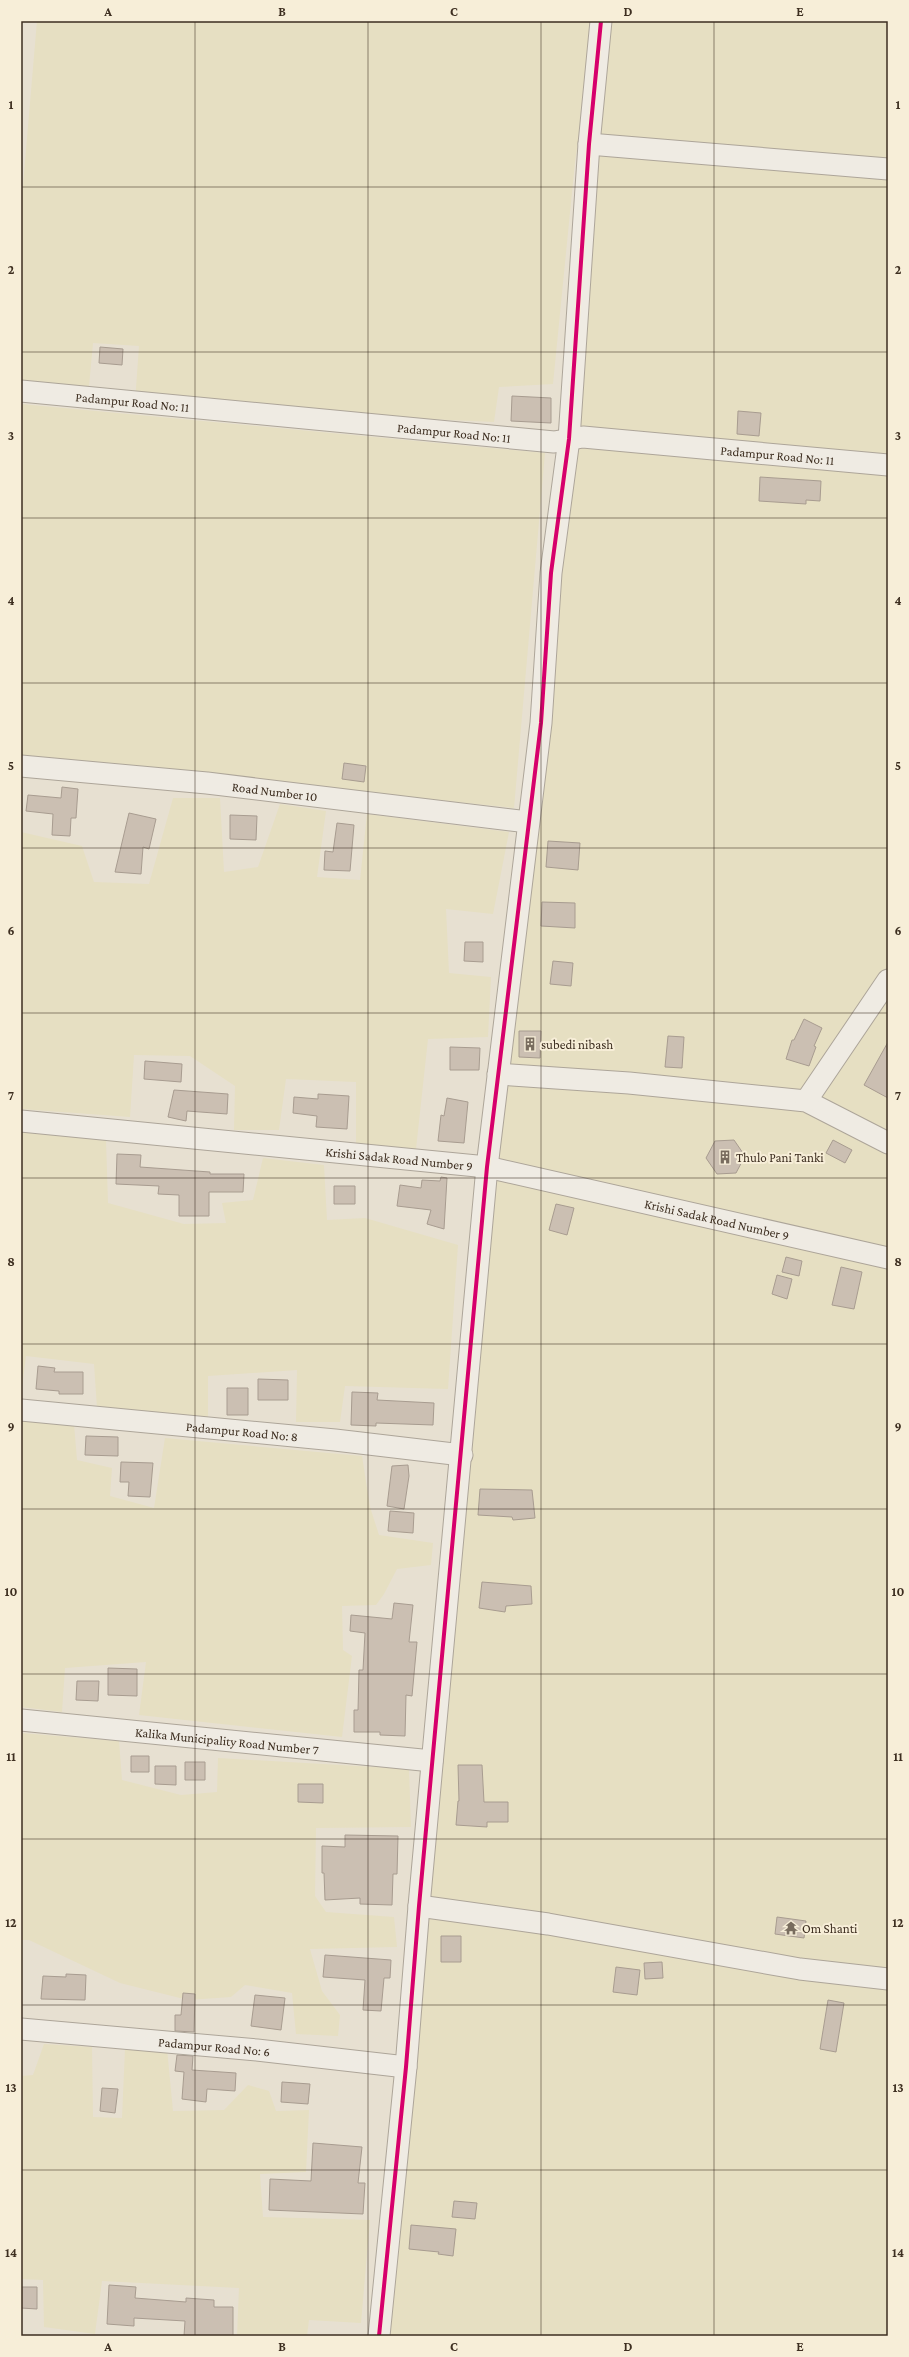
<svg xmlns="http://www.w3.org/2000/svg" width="909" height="2357" viewBox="0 0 909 2357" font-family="'Crimson Pro',serif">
  <rect width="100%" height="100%" fill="#e7e0d1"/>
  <!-- farmland -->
  <path fill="#e6dfc2" d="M37,21H595L575,162L553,384L499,387L494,422L228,410L135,402L139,346L93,343L88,397L21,391V209Z
    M601,21H888V2336H379L462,1455L508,1076Z
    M21,404L545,453L514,808L21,757Z
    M173,798H220L224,872L258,867L280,804L326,811L317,877L360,880L367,814L509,832L493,914L446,909L449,973L491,977L488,1037L428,1039L416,1149L356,1143V1082L286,1079L279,1130H234L235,1086L190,1056L134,1055L130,1117L21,1109V832L82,846L94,882L149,884Z
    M21,1132L106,1140L108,1203L184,1224L226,1223L222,1203L253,1200L263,1158L324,1165L327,1220L365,1218L458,1245L448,1389L345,1386L340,1422H296L297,1370L208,1376V1417L97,1408L94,1364L26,1356L21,1395Z
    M21,1419L74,1424L77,1460L112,1468L110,1496L154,1508L165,1438L362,1456L370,1507L379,1535L433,1543L431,1565L397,1569L384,1594L376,1605L342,1606L343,1650L352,1656L342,1737L139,1715L146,1662L65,1668L62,1712L21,1707Z
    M21,1733L119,1741L122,1780L181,1795L217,1792L218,1758L409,1769L411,1827L316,1828L315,1896L326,1912L394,1917L397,1947L310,1949L322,1991L340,2015L338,2036L296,2034L292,1993L245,1985L231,1997L188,2000L120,1983L29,1940H21Z
    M44,2044L92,2047L93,2117L122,2118L125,2049H167L173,2111L224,2110L248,2085L269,2091L276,2111L309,2110L306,2172L260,2174L263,2217L370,2220L361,2323L309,2320L307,2336H237L239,2288L102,2281L95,2334L44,2327L43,2280L21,2279V2076L33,2075Z"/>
  <!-- building -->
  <path fill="#cbbfb2" stroke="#a89c90" d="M100,347L123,349L122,365L99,363Z
    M512,396L551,398V423L511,421Z
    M738,411L761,413L759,436L737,434Z
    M760,477L821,481L820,501L806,500V504L759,501Z
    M344,763L366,766L364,782L342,779Z
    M62,787L78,789L76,818H71L70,836L52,835L53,814L26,811L28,795L61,798Z
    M129,813L156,819L149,849L143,847L141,874L115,872Z
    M230,815L257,816L256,840L230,839Z
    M337,823L354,825L350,871L324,870L325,851L333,852Z
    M548,841L580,843L578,870L546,867Z
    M542,902L575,903V928L541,926Z
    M465,942H483V962L464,961Z
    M553,961L573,963L571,986L550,984Z
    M804,1019L822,1028L814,1046L816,1047L809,1066L786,1059L792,1040H794Z
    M519,1031H541L540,1058L519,1057Z
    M668,1036L684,1037L682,1068L665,1067Z
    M888,1042V1098L864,1085Z
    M450,1047L480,1048L479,1070H450Z
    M145,1061L182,1064L181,1082L144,1079Z
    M174,1090L228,1094L227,1114L187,1111L186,1121L168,1117Z
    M318,1094L349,1096L347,1129L316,1127L317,1116L293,1113L294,1097L318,1099Z
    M447,1098L468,1102L464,1143L438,1141L441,1115L444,1116Z
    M734,1140L745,1156L736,1173L717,1174L706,1158L715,1141Z
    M833,1140L852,1150L845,1163L826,1153Z
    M117,1154L141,1155L140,1167L210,1172V1174H244L243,1192H209V1216H179V1195L158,1194L159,1186L116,1184Z
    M441,1177L447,1178L444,1229L427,1224L431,1210L397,1206L400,1185L421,1188L422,1180L440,1181Z
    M334,1186H355V1204H334Z
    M556,1204L574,1208L567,1235L549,1230Z
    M786,1257L802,1261L799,1276L782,1272Z
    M841,1267L862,1272L854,1309L832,1305Z
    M777,1275L792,1279L787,1299L772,1294Z
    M38,1366L55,1368L54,1372H83V1394H59V1391L36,1389Z
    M258,1379L288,1380V1400H258Z
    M227,1388H248V1415H227Z
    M352,1392L378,1393L377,1400L434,1403L433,1425L376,1423V1426L351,1425Z
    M86,1436L118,1437V1456L85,1455Z
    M121,1462L153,1463L150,1497L128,1496L129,1482H120Z
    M408,1465L409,1476L404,1509L387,1506L392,1466Z
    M480,1489L532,1490L535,1518L513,1520L512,1517L478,1515Z
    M390,1511L414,1513L413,1533L388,1531Z
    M482,1582L531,1586L532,1604L506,1606L505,1612L479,1608Z
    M394,1603L413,1605L409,1642H417L412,1696L406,1695L405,1736L380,1735V1732H354V1710H358L359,1670H363L365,1633L350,1631L351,1615L392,1619Z
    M108,1668L137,1669V1696L108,1695Z
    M77,1681H99L98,1701L76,1700Z
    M131,1756H149V1772H131Z
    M185,1762H205V1780H185Z
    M458,1765H482L484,1802H508V1822H487V1827L456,1825L458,1801H459Z
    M155,1766H176V1785L155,1784Z
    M298,1784H323V1803L298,1802Z
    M345,1835L398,1836L397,1874H393L392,1905L360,1904V1898L325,1900L324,1873H322V1846L345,1847Z
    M777,1917L806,1921L804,1938L775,1934Z
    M441,1936H461V1962H441Z
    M325,1955L391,1960L390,1978H384L381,2011L363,2010L365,1980L323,1977Z
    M662,1962L663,1978L645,1979L644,1963Z
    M616,1967L640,1970L637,1995L613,1992Z
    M66,1974L86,1975L85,2000L41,1999L43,1976L66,1977Z
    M183,1993L195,1994L194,2032L175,2031V2015H181Z
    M255,1995L285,1998L281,2030L251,2026Z
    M828,2000L844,2003L836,2052L820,2049Z
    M177,2055L193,2056L192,2070L236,2073L235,2091L207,2089L206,2102L182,2099L184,2072L175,2071Z
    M282,2082L310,2084L308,2104L281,2102Z
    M102,2088L118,2089L115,2113L100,2111Z
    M313,2143L362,2147L358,2183H365L363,2214L269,2210L270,2179L311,2181Z
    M454,2201L477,2203L475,2219L452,2217Z
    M411,2225L456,2229L453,2256L438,2254L439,2252L409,2249Z
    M109,2285L136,2287L135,2298L186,2302V2298L214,2300V2307H233V2336H184L185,2321L134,2318V2326L107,2324Z
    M21,2287H37V2309L21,2308Z"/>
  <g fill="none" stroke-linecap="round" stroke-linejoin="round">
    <!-- minor casing -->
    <g stroke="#ada599" stroke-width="23">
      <g id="minor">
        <path d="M589,144L888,169"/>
        <path id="s1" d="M21,391L554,442L583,437L888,465"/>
        <path id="s2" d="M21,766L207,783L528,822"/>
        <path d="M498,1074L629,1083L806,1101L888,1143"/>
        <path d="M806,1101L888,980"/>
        <path id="s3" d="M21,1121L487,1167L888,1258"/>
        <path id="s4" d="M21,1410L335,1440L462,1455"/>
        <path id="s5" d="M21,1720L432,1761"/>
        <path d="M419,1906L548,1924L800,1969L888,1979"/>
        <path id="s6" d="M21,2029L257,2050L406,2067"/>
        <path d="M379,2336L406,2067L419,1906L487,1167L541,723L551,573L569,439L589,144L601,21"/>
      </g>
    </g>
    <!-- minor -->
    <use href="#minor" stroke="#efebe3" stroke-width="21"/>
    <!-- cycleway casing -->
    <g stroke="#f7eed8" stroke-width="6">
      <path id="cycleway" d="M379,2336L406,2067L419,1906L487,1167L541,723L551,573L569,439L589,144L601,21"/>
    </g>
    <!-- cycleway -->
    <use href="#cycleway" stroke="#d6006c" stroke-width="4"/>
  </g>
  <!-- grid -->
  <path fill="none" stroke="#3d2e20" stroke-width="1" stroke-opacity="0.55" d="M195,21V2336M368,21V2336M541,21V2336M714,21V2336M21,187H888M21,352H888M21,518H888M21,683H888M21,848H888M21,1013H888M21,1178H888M21,1344H888M21,1509H888M21,1674H888M21,1839H888M21,2005H888M21,2170H888"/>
  <!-- icons -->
  <defs>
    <g id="building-bare" transform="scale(1.08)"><path d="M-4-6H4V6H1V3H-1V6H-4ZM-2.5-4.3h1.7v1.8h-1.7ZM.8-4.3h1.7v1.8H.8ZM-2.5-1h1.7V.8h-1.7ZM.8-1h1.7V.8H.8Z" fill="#786c5e" stroke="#f7eed8" stroke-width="2.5" paint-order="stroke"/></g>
    <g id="temple-bare" transform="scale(1.08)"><path d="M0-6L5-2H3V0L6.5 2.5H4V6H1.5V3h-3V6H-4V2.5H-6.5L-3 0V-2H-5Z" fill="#786c5e" stroke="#f7eed8" stroke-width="2.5" paint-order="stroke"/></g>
  </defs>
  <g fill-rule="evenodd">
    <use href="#building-bare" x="530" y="1044"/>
    <use href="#building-bare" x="725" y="1157"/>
    <use href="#temple-bare" x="791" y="1928"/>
  </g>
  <g text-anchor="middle" stroke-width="4" stroke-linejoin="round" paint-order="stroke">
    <!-- street labels -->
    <g font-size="13" fill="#3d2e20" stroke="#f7eed8">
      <text dy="5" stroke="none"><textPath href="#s1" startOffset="112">Padampur Road No: 11</textPath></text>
      <text dy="5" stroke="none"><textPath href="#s1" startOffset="435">Padampur Road No: 11</textPath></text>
      <text dy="5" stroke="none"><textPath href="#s1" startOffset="760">Padampur Road No: 11</textPath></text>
      <text dy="5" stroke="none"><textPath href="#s2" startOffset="255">Road Number 10</textPath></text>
      <text dy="5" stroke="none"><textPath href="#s3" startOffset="380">Krishi Sadak Road Number 9</textPath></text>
      <text dy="5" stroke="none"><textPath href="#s3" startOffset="704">Krishi Sadak Road Number 9</textPath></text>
      <text dy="5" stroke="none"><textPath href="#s4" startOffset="222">Padampur Road No: 8</textPath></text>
      <text dy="5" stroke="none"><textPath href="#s5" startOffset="207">Kalika Municipality Road Number 7</textPath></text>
      <text dy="5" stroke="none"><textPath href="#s6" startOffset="194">Padampur Road No: 6</textPath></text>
    </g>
    <!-- poi labels -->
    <g font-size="13" fill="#3d2e20" stroke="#f7eed8" text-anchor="start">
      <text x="541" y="1049">subedi nibash</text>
      <text x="736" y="1162">Thulo Pani Tanki</text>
      <text x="802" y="1933">Om Shanti</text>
    </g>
  </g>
  <!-- border -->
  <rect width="909" height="2357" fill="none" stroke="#f7eed8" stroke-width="44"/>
  <rect x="22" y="22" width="865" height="2313" fill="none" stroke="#3d2e20" stroke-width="1.5"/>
  <g font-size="13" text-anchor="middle" font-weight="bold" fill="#3d2e20">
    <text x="108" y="16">A</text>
    <text x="282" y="16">B</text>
    <text x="454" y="16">C</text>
    <text x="628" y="16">D</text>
    <text x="800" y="16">E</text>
    <text x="11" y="109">1</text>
    <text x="898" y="109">1</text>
    <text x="11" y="274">2</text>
    <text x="898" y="274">2</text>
    <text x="11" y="440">3</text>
    <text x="898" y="440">3</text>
    <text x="11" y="605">4</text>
    <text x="898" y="605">4</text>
    <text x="11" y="770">5</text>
    <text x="898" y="770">5</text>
    <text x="11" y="935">6</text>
    <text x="898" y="935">6</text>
    <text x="11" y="1100">7</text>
    <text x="898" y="1100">7</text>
    <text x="11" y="1266">8</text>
    <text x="898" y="1266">8</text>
    <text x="11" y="1431">9</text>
    <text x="898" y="1431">9</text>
    <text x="11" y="1596">10</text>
    <text x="898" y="1596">10</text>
    <text x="11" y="1761">11</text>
    <text x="898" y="1761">11</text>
    <text x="11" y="1927">12</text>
    <text x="898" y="1927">12</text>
    <text x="11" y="2092">13</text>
    <text x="898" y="2092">13</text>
    <text x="11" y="2257">14</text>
    <text x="898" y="2257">14</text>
    <text x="108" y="2351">A</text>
    <text x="282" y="2351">B</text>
    <text x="454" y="2351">C</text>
    <text x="628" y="2351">D</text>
    <text x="800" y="2351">E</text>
  </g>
</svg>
